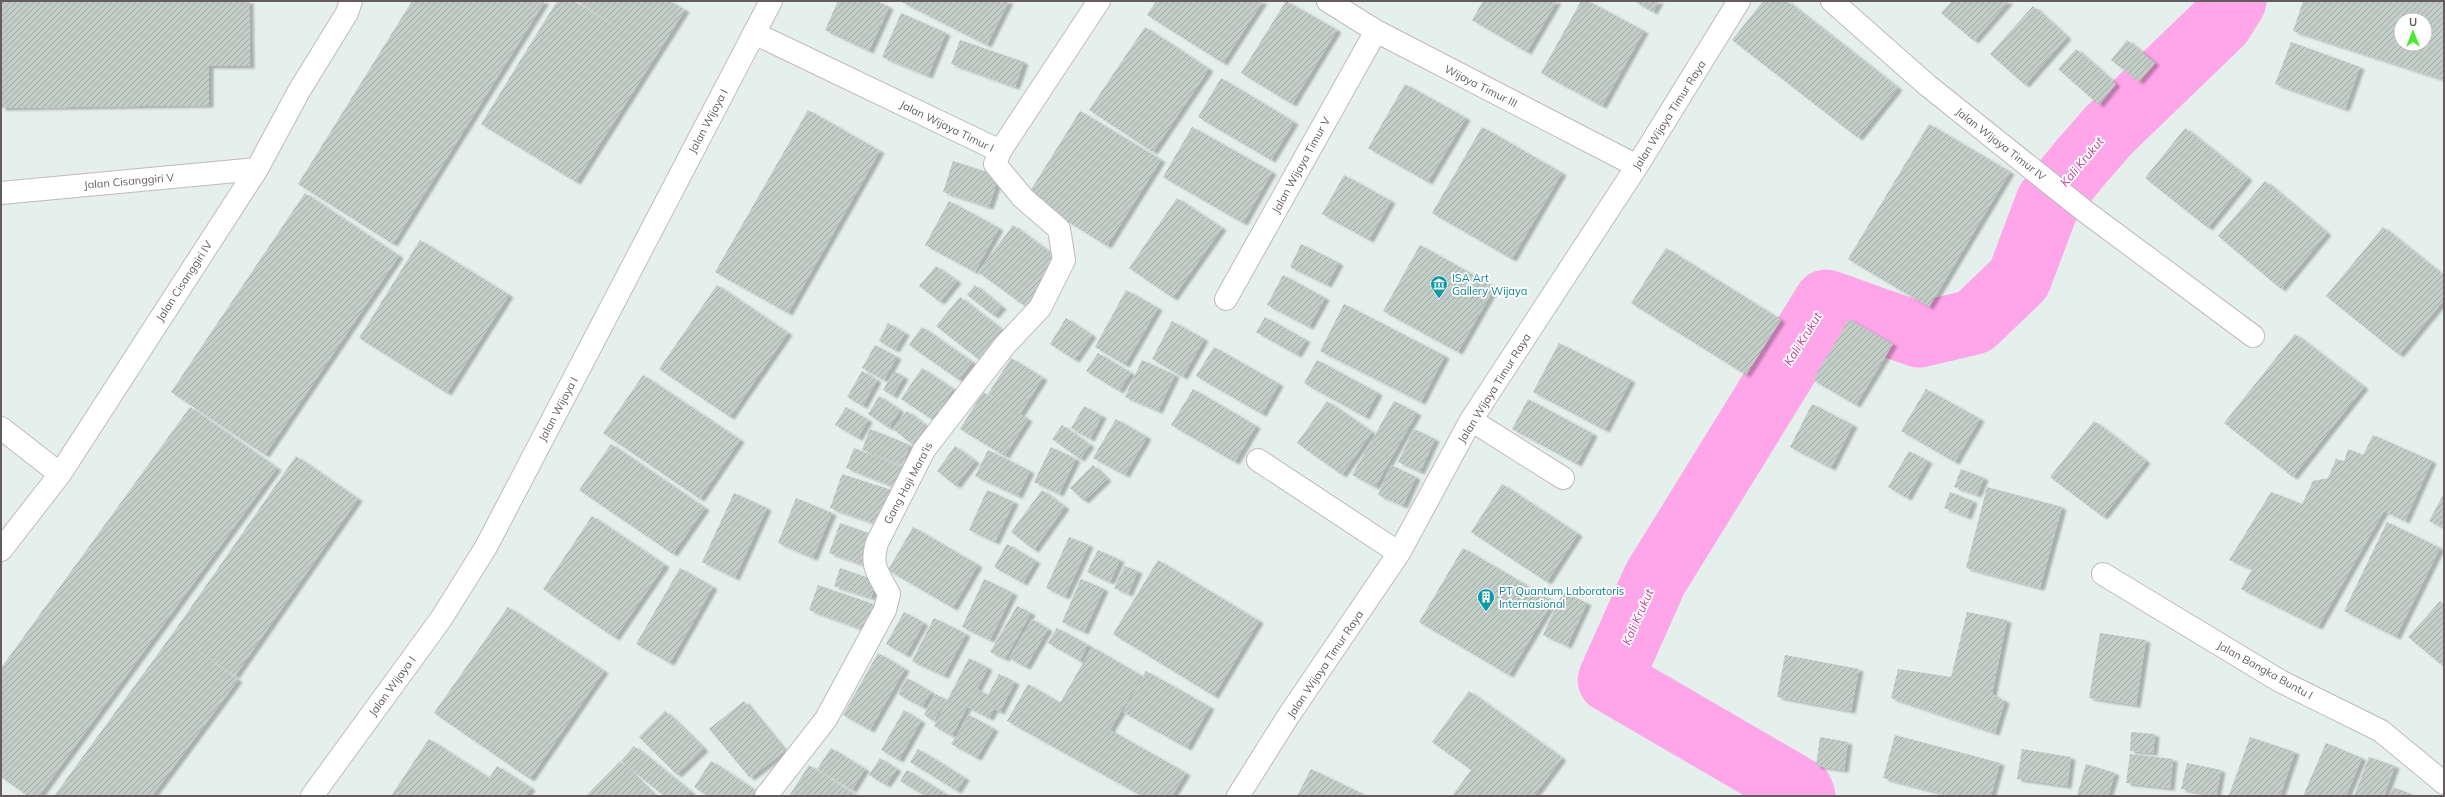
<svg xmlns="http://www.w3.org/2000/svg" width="2445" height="797" viewBox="0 0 2445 797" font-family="Mulish,sans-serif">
  <defs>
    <pattern id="building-hatch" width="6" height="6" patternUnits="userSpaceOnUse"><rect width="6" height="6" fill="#c3cdc8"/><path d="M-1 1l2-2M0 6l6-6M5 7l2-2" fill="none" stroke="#a2aaa6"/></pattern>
    <filter id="shadow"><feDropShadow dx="4.5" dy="2.5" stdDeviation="1" flood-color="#0004"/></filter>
  </defs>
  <rect width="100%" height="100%" fill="#e5efeb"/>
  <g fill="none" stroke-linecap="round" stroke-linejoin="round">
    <!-- river -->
    <path stroke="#ffa5ea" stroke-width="65" d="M1803,796L1801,791L1610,680L1655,579L1826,302L1919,335L1974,322L2019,279L2048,202L2081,162L2109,130L2221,22L2234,1"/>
  </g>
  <!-- building -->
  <path fill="url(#building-hatch)" fill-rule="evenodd" filter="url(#shadow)" d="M1,1H249L250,66H209V105L1,108Z
    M412,1H545L393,244L298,184Z
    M557,1H574L626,33L577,1H670L685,10L576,182L481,124Z
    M838,1H877L889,7L869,51L825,30Z
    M900,1H1009L987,45Z
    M1156,1H1263L1223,63L1147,15Z
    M1286,1L1337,30L1292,104L1241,73Z
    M1483,1H1557L1527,52L1472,20Z
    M1581,1H1588L1644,31L1602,106L1541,73Z
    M1634,1H1659L1653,12Z
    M1763,1H1787L1898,88L1858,138L1732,40Z
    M1952,1H2009L1974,41L1941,13Z
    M2303,1H2444V80L2293,31ZM2401,20H2425V44H2401Z
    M2033,6L2067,37L2025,85L1990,54Z
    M901,13L946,33L928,76L882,57Z
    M1145,27L1209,69L1153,152L1089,110Z
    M960,40L1024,62L1015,87L951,64Z
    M2127,40L2155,63L2139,82L2111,60Z
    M2291,42L2360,67L2345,109L2275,84Z
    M2076,49L2116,84L2099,105L2058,69Z
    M1221,78L1294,122L1271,160L1198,117Z
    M1405,84L1466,118L1428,182L1368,148Z
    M808,110L880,151L788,313L715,272Z
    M1080,111L1161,160L1107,246L1027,196Z
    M1929,124L2010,172L1929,307L1848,259Z
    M1192,127L1272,172L1243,223L1163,177Z
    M1482,127L1562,173L1512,259L1432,213Z
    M2185,128L2248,178L2208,228L2145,178Z
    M953,161L999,176L989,207L943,192Z
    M1344,175L1391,201L1369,240L1322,214Z
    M2265,181L2327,233L2281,289L2218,236Z
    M305,193L399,256L265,455L171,392Z
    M1177,198L1222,228L1173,298L1129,268Z
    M949,201L999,228L975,272L925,245Z
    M1013,225L1060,260L1026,307L978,272Z
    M2383,227L2444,276V300L2399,355L2326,296Z
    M420,240L509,295L447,393L359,338Z
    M1301,244L1339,263L1327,285L1290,267Z
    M1420,245L1495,287L1458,352L1383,311Z
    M1666,248L1781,320L1746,375L1631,303Z
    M936,266L957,281L940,302L919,286Z
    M1283,275L1325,298L1309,327L1267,305Z
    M717,285L788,333L730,417L659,369Z
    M975,285L1002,307L994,316L967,295Z
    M1126,290L1158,308L1125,365L1095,347Z
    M960,297L1006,333L982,362L936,326Z
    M1344,304L1445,356L1421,402L1320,351Z
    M1265,317L1306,340L1297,355L1256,332Z
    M1066,318L1092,335L1075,360L1050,344Z
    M1849,319L1893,344L1856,405L1813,380Z
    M1172,321L1204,339L1183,377L1152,359Z
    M888,323L905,333L895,350L879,341Z
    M922,327L972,362L959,380L909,345Z
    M2295,334L2364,387L2293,477L2224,423Z
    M1559,343L1631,380L1605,430L1533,392Z
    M875,345L897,357L884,380L862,368Z
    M1214,347L1279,384L1262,414L1196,376Z
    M1098,353L1131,373L1119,391L1086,371Z
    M1011,358L1043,378L1020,414L1028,419L1005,456L960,429L983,392L998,401L988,394Z
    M1142,360L1175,375L1158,411L1125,397Z
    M1317,360L1378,393L1365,417L1304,383Z
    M922,368L953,389L933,420L901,399Z
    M862,371L877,380L863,406L847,397Z
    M894,371L904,377L893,396L883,390Z
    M643,375L740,440L700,499L603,433Z
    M1193,389L1256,426L1235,462L1171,425Z
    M1926,389L1980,419L1955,462L1901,431Z
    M879,396L900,410L889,428L868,414Z
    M1528,399L1593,434L1577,464L1512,429Z
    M1327,401L1372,432L1342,475L1297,443Z
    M1394,401L1417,413L1375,487L1352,475Z
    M1812,404L1853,425L1831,468L1790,447Z
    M1084,406L1102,416L1090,439L1071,428Z
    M190,407L277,468L39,796H28L1,777V668Z
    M846,407L868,420L858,438L835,425Z
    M907,411L926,426L912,444L893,429Z
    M1116,419L1147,437L1125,475L1093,458Z
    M2094,421L2146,461L2103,517L2050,477Z
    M1062,425L1090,445L1080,459L1052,439Z
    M870,429L910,445L903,465L862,450Z
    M1414,429L1435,439L1420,472L1398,462Z
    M2373,435L2432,461L2405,521L2384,511L2318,627L2241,589L2252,569L2229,560L2271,492L2302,504L2313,481L2328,478L2336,459L2344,461L2348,449L2363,455Z
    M611,444L705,508L673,554L579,490Z
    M955,446L975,461L956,486L937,471Z
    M1051,447L1076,459L1059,494L1034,482Z
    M854,448L908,469L900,489L846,468Z
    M988,450L1030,471L1018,496L975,476Z
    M1909,451L1928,461L1907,498L1888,487Z
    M296,456L358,499L235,676L188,644L238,680L152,796H54L173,633Z
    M1093,465L1107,479L1084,501L1070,488Z
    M1391,465L1416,477L1403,506L1378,495Z
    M1961,469L1984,478L1977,495L1954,487Z
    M842,474L894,491L882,526L830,508Z
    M1502,484L1578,534L1547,582L1471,532Z
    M1987,487L2062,507L2040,588L1966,568Z
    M987,490L1014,502L995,542L969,530Z
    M1042,490L1065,507L1034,550L1011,532Z
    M1950,492L1973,501L1967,517L1944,508Z
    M734,493L767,508L735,578L702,562Z
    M2444,493V528L2429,521Z
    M796,498L832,513L813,558L778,543Z
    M592,516L665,565L615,638L543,589Z
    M2387,522L2440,548L2396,637L2344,611Z
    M840,523L874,535L864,565L829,553Z
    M913,527L978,565L953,608L888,570Z
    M1069,537L1089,545L1065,597L1046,588Z
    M1007,544L1036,561L1023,583L994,567Z
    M1463,548L1553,601L1509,675L1419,622Z
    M1098,550L1120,560L1110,582L1087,572Z
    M1158,560L1259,621L1214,696L1113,634Z
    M1125,566L1138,571L1128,594L1114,588Z
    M680,568L713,587L670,663L636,644Z
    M840,568L877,581L871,598L834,586Z
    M984,579L1013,593L990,640L962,627Z
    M1081,579L1104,589L1084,632L1062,622Z
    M818,585L873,604L864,630L809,610Z
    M1563,592L1587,603L1567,646L1543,635Z
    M2440,601L2444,604V667L2408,637Z
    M1017,606L1031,613L1005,659L990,652Z
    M508,607L604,671L530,779L434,713Z
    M904,612L924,623L906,655L886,644Z
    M1967,612L2007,620L1992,694L2005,701L1995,733L1891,698L1898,669L1951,677Z
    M934,618L966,634L944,676L912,661Z
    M1032,619L1048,629L1026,667L1009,658Z
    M1057,628L1088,645L1080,661L1048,643Z
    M2100,633L2146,640L2136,705L2089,698Z
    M1092,647L1142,676L1110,730L1186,773L1172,796H1142L1007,721L1028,684L1060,703Z
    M878,653L905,669L870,730L843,715Z
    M1785,655L1859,669L1851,711L1777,697Z
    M969,658L988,668L977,689L988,695L999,674L1015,682L1000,712L994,709L989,718L967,707L952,736L934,726Z
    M1146,671L1210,707L1187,748L1123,712Z
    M907,678L931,692L922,707L898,694Z
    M1469,691L1562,758L1534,796H1452L1471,770L1432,742Z
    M936,694L946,700L934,721L924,715Z
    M744,701L785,751L750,778L709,729Z
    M904,710L921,721L899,760L881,750Z
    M665,711L704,749L677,775L639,737Z
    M969,715L994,729L977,758L951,744Z
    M2131,732L2155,734L2153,753L2130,751Z
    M1895,735L2000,763L1991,796H1951L1883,778Z
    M1820,737L1848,742L1844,770L1816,766Z
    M2250,737L2295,752L2280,796L2229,795Z
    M429,739L489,778L497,766L531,788L526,796H391Z
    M2326,743L2362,758L2346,796H2303Z
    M634,746L691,792L688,796H664L621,761Z
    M831,748L865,769L852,790L817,769Z
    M918,749L965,778L957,791L910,762Z
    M2022,749L2071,757L2067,786L2017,779Z
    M2130,754L2173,759L2170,788L2126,783Z
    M2369,757L2395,766L2384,796H2354Z
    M880,758L897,769L886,785L869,775Z
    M620,761L655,796H586Z
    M711,761L758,792L755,796H708L694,787Z
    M2187,763L2221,770L2216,796L2181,789Z
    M2086,764L2115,773L2108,796H2077Z
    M809,765L857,796H789Z
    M1311,769L1367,796H1297Z
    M907,770L949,796H926L900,781Z
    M2393,787L2416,796H2390Z"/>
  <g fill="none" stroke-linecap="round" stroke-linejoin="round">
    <!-- service casing -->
    <g stroke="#c1b9be" stroke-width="24">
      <path id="service" d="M1471,420L1563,478"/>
    </g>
    <!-- minor casing -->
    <g stroke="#c1b9be" stroke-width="24">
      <path id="minor" d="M1328,1L1376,31L1637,166
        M1832,1L1927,85L2086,212L2253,336
        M754,33L1000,151
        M1,193L257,169
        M1226,299L1376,31
        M1,428L60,474
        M1258,460L1399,553
        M1,550L60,474L257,169L299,91L347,13L351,1
        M2103,574L2280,681L2381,731L2444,783
        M766,796L826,719L885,610L889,594C878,573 870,566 877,543L924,450L1005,345L1040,308L1064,260L1059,229L1023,198L995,164L1000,151L1099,1
        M1238,796L1289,715L1399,553L1471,420L1637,166L1739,1"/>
    </g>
    <!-- secondary casing -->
    <g stroke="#c3babf" stroke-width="24">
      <path id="secondary" d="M312,796L441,619L486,547L771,1"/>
    </g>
    <!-- service -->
    <use href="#service" stroke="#fff" stroke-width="22"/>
    <!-- minor -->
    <use href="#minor" stroke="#fff" stroke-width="22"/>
    <!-- secondary -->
    <use href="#secondary" stroke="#fff" stroke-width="22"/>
  </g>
  <!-- icons -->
  <defs>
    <g id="museum-pin" transform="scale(0.9)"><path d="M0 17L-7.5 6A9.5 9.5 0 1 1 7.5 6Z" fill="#0f9aa8" stroke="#fff"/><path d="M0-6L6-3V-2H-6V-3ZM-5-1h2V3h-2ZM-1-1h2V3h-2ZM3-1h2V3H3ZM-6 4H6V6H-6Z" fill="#fff"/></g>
    <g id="building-pin" transform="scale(0.9)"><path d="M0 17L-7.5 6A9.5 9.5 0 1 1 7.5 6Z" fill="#0f9aa8" stroke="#fff"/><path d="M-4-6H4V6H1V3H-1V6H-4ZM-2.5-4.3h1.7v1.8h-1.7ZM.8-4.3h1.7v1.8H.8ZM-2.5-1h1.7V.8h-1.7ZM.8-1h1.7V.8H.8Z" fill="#fff"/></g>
  </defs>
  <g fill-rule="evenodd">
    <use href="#museum-pin" x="1439" y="284"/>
    <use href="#building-pin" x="1486" y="597"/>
  </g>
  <g text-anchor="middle" stroke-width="3.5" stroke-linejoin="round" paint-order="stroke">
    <!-- street labels -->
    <g font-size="11" fill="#655c62" stroke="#fff">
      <text transform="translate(1481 86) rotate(27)" y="4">Wijaya Timur III</text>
      <text transform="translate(1669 115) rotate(-58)" y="4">Jalan Wijaya Timur Raya</text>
      <text transform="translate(708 121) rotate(-62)" y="4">Jalan Wijaya I</text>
      <text transform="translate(947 126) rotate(26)" y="4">Jalan Wijaya Timur I</text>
      <text transform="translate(2001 144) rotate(38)" y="4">Jalan Wijaya Timur IV</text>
      <text transform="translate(1301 165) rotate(-61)" y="4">Jalan Wijaya Timur V</text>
      <text transform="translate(129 181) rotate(-5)" y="4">Jalan Cisanggiri V</text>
      <text transform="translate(184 281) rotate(-57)" y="4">Jalan Cisanggiri IV</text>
      <text transform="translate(1494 388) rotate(-58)" y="4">Jalan Wijaya Timur Raya</text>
      <text transform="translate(558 409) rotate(-62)" y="4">Jalan Wijaya I</text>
      <text transform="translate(908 483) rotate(-62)" y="4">Gang Haji Mara'is</text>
      <text transform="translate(1325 664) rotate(-56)" y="4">Jalan Wijaya Timur Raya</text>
      <text transform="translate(2265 670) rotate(29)" y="4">Jalan Bangka Buntu I</text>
      <text transform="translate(392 686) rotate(-54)" y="4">Jalan Wijaya I</text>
    </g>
    <!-- culture labels -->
    <g font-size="11" fill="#0d838f" stroke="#fff" text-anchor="start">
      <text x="1452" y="282">ISA Art<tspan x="1452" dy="13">Gallery Wijaya</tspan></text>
      <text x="1499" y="595">PT Quantum Laboratoris<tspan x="1499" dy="13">Internasional</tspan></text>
    </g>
    <!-- water labels -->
    <g font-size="12" font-style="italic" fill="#bc4296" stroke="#fff">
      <text transform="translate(2082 162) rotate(-50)" y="4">Kali Krukut</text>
      <text transform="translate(1803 339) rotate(-58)" y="4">Kali Krukut</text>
      <text transform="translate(1638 617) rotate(-66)" y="4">Kali Krukut</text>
    </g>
  </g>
  <!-- border -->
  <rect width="2445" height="797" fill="none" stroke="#655c62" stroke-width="4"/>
  <!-- north arrow -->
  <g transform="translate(2413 32)"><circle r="19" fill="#ffffff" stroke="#c1bec0"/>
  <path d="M0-3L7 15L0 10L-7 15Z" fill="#46eb2e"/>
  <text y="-6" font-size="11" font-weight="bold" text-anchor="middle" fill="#655c62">U</text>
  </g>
</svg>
